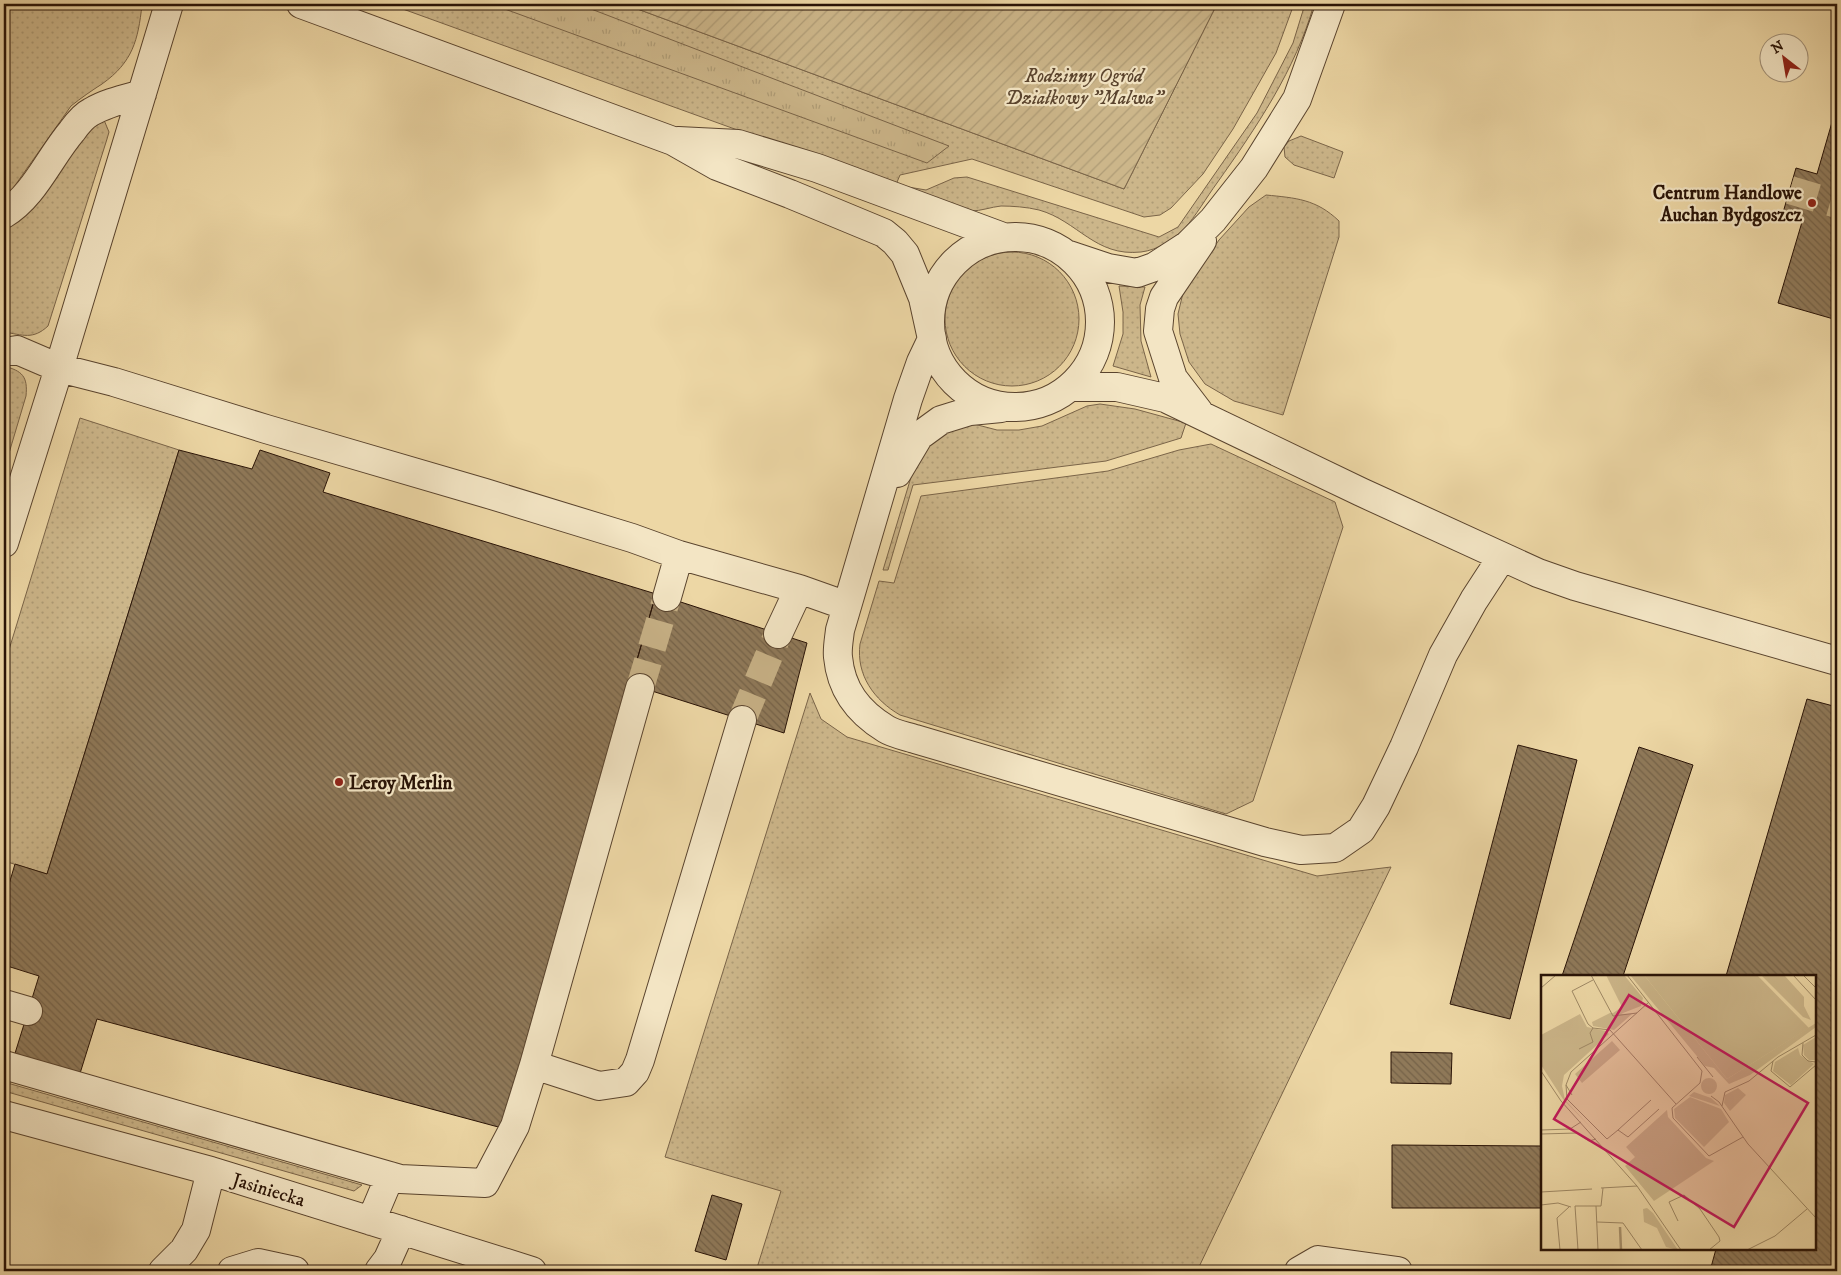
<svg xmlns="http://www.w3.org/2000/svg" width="1841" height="1275" viewBox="0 0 1841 1275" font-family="'IM FELL DW Pica',serif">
  <defs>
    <pattern id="grass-dots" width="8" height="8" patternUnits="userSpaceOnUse" patternTransform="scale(1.25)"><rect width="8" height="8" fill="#ccb68a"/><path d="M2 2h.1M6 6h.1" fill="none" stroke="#af9c76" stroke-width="1.8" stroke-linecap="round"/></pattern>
    <pattern id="park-tufts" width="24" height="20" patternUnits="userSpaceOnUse" patternTransform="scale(1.25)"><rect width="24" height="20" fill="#ccb68a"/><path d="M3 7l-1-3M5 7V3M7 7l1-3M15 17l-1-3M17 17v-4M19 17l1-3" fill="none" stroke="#af9c76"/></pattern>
    <pattern id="garden-furrows" width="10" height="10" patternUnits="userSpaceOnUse" patternTransform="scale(1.25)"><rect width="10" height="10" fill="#ccb68a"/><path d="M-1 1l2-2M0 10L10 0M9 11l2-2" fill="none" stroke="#af9c76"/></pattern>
    <pattern id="building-back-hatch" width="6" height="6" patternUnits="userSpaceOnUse" patternTransform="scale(1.25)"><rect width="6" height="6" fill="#8f7959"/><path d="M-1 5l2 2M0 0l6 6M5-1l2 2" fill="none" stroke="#756248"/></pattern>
  </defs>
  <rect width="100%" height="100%" fill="#edd7a5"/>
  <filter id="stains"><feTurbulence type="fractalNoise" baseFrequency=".004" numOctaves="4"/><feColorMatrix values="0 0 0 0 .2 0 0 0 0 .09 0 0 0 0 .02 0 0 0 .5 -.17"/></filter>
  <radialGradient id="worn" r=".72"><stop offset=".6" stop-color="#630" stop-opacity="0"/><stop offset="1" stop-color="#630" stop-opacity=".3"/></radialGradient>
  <!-- grass -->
  <path fill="url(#grass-dots)" stroke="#7a6448" d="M4,4L142,5C138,40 133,62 102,84C91,91 81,98 71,106L4,201Z
    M389,4H624L1124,189L1217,4H1294L1276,53L1233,129L1203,174L1171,208L1160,215L1144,217L972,159L900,175L895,187Z
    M1305,4H1314C1296,69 1256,128 1217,183C1206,198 1196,216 1184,229C1172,240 1158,250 1141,252C1095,257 1078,221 1039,210C1027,207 1012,206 1001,206C991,207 981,211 971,211C957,211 921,196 906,191L908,187L926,190L954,178L967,177L1159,237L1178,227L1257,113L1293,43Z
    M104,120L109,132L107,139L48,326C33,340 23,335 4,332V229L25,216L84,127Z
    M1301,136L1343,152L1334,178L1294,165L1285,157L1284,147L1289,141Z
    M1266,195C1296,198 1316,199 1339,221V237L1283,415L1234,401L1205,384L1189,362L1180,334L1178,314L1183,293L1219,240L1249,207Z
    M945 319a67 67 0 1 1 134 0a67 67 0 1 1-134 0Z
    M1119,286L1145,287L1140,305L1141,341L1151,377L1113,366L1123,334V312Z
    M4,366C22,371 28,376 26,396L4,470Z
    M1100,404L1135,409L1186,423L1181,438L1106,461L913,485L888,570H883L918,454L933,433L974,424L997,430H1019L1042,426L1087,406Z
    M80,418L179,450L47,874L4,861V666Z
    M1211,444L1335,502L1343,527L1253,801L1226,814L900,715C874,700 856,675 860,644L879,581L894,583L921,496L1108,471L1179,450Z
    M810,693L821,719L847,737L1317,876L1391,867L1197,1271H756L781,1191L665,1157Z
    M4,1082L338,1178L362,1185L354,1191L4,1091Z"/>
  <!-- park -->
  <path fill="url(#park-tufts)" stroke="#7a6448" d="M491,4H578L949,146L927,163Z"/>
  <!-- garden -->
  <path fill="url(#garden-furrows)" stroke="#7a6448" d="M624,4H1217L1124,189Z"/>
  <!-- building -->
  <path fill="url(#building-back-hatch)" stroke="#291306" d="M1837,105V320L1778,303L1802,222L1782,216L1796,168L1817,174Z
    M179,450L252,469L260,450L330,473L323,492L656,594L502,1128L97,1019L77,1083L12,1063L39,976L4,965V901L15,864L47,874Z
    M656,594L807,643L784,733L630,684Z
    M1807,699L1837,707V1271H1710L1716,1249H1815V976H1726Z
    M1518,745L1577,760L1510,1019L1450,1004Z
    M1639,747L1693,765L1623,976H1562Z
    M1391,1052L1452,1053L1451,1084L1391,1083Z
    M1392,1145L1542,1146V1208H1392Z
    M712,1195L742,1204L726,1260L695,1251Z"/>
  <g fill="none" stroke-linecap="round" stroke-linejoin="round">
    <!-- minor-tunnel -->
    <path stroke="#c6b085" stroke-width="28" stroke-dasharray="28 14" stroke-linecap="butt" d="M1790,190L1837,204
      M640,688L667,597
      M742,720L778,634"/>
    <!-- minor casing -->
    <g stroke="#5a442e" stroke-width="30">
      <path id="minor" d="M301,4L673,141L717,166L790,194L884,233L895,242L905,254L923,298L932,339L921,362L908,399L840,630C839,639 837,649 838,657C841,690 858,712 886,729C894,734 906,736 915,739L1265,842L1301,850L1335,848L1361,830L1376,806L1404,747L1443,655L1474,600L1502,557
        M678,141L738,144L817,168L1003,237
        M4,214C34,196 49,158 72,131C77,124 83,116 91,112C106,103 124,99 142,94
        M930 322a85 85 0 1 1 170 0a85 85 0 1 1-170 0Z
        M1069,255L1108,268L1137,273L1154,267L1188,245L1213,220L1254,168L1297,99L1331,4
        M4,352L17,350L59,368L114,382L266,429L485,493L632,538L679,555L799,589L847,606
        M1071,387H1117L1165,398L1361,492L1538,573L1575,586L1837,661
        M1199,412L1173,378L1158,331L1160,309L1164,297L1202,241
        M897,473L919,436L941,420L970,411L1001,408
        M4,543L59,368L169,4
        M667,597L679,555
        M778,634L799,589
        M4,1004L28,1011
        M4,1065L400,1179L485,1183L515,1126L534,1065L599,1086L626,1082L635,1072L640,1060L742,720
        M534,1065L640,688
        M4,1115L211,1171L532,1271
        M371,1221L390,1176
        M163,1271L184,1250L196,1230L211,1171
        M232,1271L258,1263L295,1271
        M379,1271L388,1259L401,1230
        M1299,1271L1318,1260L1398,1271"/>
    </g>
    <!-- minor -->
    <use href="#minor" stroke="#f3e5c4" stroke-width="28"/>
  </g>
  <!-- markers -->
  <g fill="#8f2418" stroke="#f3e5c4" stroke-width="2">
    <circle cx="1812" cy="203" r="5"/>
    <circle cx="339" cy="782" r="5"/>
  </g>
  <g text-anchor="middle" stroke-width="4.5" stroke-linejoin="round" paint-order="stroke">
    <!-- park labels -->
    <g font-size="19" font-style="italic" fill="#5a442e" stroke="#f3e5c4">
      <text x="1084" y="82">Rodzinny Ogród<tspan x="1084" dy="22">Działkowy "Malwa"</tspan></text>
    </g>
    <!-- poi labels -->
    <g font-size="19" font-weight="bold" fill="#291306" stroke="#f3e5c4" text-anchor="end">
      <text x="1802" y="199">Centrum Handlowe<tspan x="1802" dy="22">Auchan Bydgoszcz</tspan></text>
      <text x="349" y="789" text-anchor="start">Leroy Merlin</text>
    </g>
    <!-- street labels -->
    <g font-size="19" fill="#291306" stroke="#f3e5c4">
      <text transform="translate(269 1189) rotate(17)" y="7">Jasiniecka</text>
    </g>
  </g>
  <!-- overview -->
  <g transform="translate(1541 975)">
    <rect width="275" height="275" fill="#edd7a5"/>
    <path d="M65,0H83L102,23L100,31L77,40L72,38L81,32ZM89,0H103L186,104L275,48V52L209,100L188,109L173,93L164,91ZM69,38L91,39L73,55L52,51L51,47ZM39,39L46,52L65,56L68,59L23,100L21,111L24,125L54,157L22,124L0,90V60ZM275,62V85H268L263,80L262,70ZM71,66L79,75L41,108L34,99ZM257,73L259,80L273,89L250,110L232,96L234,87ZM160 111a8 8 0 1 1 16 0a8 8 0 1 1-16 0ZM197,113L205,120L189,136L183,128L184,120ZM153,117L170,123L179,131L148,121ZM149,122L180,134L188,147L163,172L134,143L133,134ZM126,135L127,142L165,183L173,186L113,226L84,191L94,182L85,172ZM106,233L112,238L137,275L125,272L116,253L103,247L102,234Z" fill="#ccb68a"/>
    <path d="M220,0H243L263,22V31L270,45L262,42Z" fill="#ccb68a"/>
    <path d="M96,0H101L172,90H169Z" fill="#ccb68a"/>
    <path d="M103,0H216L268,53L186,104Z" fill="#ccb68a"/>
    <path fill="none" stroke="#aa946f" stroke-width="2.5" d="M79,252L80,275"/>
    <path fill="none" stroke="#9f8965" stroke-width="1" d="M50,0L72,41L96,38M86,0L161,96L159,108L131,133L132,143L168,181L202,162M252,0L275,25M262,0L275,13M52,5L31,16L47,49L52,53L69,55L135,129M0,13L15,0M262,68L261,80L267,86L275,87M38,74L52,67L49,58L52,53M156,82L172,102M232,86L230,96L249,112L275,90M0,96L20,126L96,211L140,275M25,110L26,124L66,164L77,155L87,162L118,134M31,120L25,110L30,97L108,27M170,121L178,127L207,169L275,243M181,131L184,117L208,106L237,82L275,60M0,155L29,154L40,147M77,155L110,125M0,159L36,158L48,166L55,164M60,213L96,211M0,217L51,214M0,230L17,228L30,232M55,231L57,275M137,246L128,227L143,220L159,234L178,262L179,266L168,275M56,247L82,248L101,275M19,275L16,243L28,232M37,275L34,231H60L62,213M206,275L234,261L266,234"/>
    <path fill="#c2185b" fill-opacity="0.15" stroke="#c2185b" stroke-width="2.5" d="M88,20L267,128L193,252L13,144Z"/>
    <rect width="275" height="275" fill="none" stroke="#291306" stroke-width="2.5"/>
  </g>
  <!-- margin -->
  <rect width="1841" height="1275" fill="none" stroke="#edd7a5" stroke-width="20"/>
  <rect x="5" y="5" width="1831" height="1265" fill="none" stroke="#291306" stroke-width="2.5"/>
  <rect x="10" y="10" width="1821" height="1255" fill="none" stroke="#291306"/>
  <!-- north arrow -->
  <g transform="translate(1784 58) rotate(329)"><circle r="24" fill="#f3e5c4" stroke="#a29178"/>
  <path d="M0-4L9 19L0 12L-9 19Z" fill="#8f2418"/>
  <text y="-8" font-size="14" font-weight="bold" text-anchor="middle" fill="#291306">N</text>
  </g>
  <rect width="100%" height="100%" filter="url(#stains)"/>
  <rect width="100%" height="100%" fill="url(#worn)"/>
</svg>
